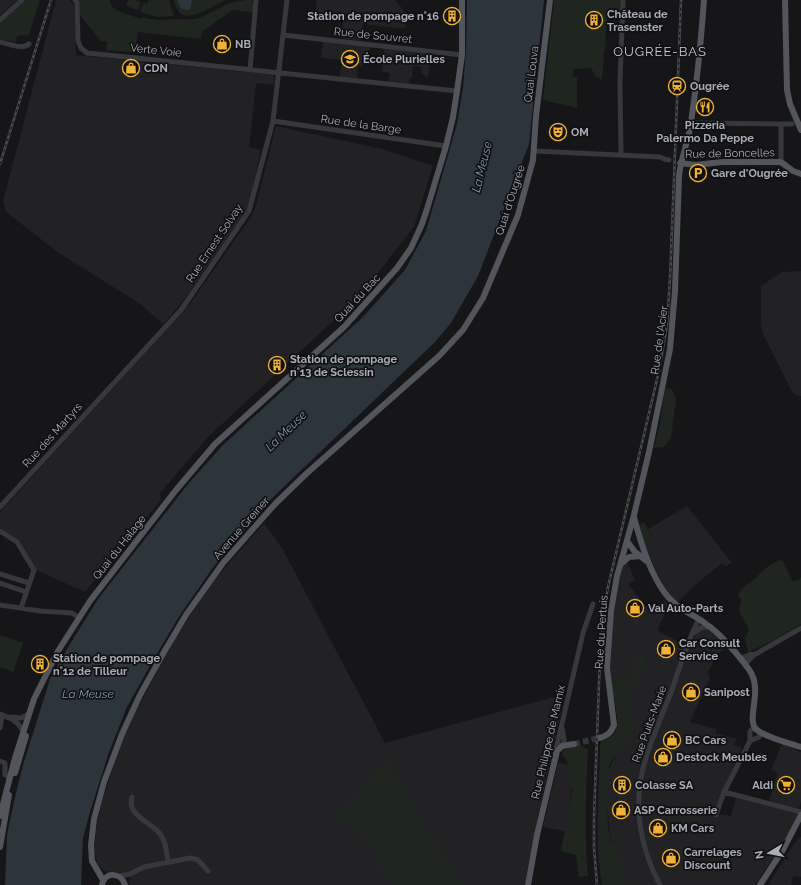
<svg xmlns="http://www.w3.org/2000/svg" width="801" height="885" viewBox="0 0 801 885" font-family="Raleway,sans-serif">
  <rect width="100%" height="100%" fill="#161618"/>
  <!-- built -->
  <path fill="#222225" d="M0,0H17L0,15Z
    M56,0H70L74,5L76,55L273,75L274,77V85L256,83L249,147L261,150L249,205L237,225L180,305L163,324L139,303L59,253L6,212L3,201L7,186Z
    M317,0H395L407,14L405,29L363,24L361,41L341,38L343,21L315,18Z
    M323,42L370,47L368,62H363L362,67L358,66L357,78L340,77L342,60L321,58Z
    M384,49L431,54L428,77L424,76V74H421L422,67L413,66L412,78H410L409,83L389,81L390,73L382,72Z
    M276,126L382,149L433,166L414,227L358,298L209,436L160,493L161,500L85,592L36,570L17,540L0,528V512L179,316L189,305L251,217L256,206Z
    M801,271V396H799L796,395L792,392L763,334L761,324V286L782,272Z
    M687,506L732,563L726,566L721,564L695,585L677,603L670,596L662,584L644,543L653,539L648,529Z
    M264,523L282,548L385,743L565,694L538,816L525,885H129L130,877L127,872L121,873L104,871L97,863L94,847L97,824L101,805L120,746L134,715L174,640L216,578Z
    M627,562L635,580L628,584L650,612L664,600L669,606L657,630L690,648L696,632L699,629L709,628L726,647L717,655L708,672L710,678L690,722L716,729V733L737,739L734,745L742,748L724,788L715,814L731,816L736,798L797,813V817L785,840L755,885H624L617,842L611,843L606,798L608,771L622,742L627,702L646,657H641L631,680H610V670L614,603L617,596L621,569L624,564Z
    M782,744L801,752V802L798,809L769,801L778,773L771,770Z
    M558,763L573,765L570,803L565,831L543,827Z
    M801,837V877L793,876L791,885H768L794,844L799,838Z"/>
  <!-- green -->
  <path fill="#1e261f" d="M25,0H40L28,37L26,35L17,36L16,42L0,39V23Z
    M78,0H109L112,7L116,8L115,10L141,19L142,17C158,22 166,19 181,19C188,19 193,20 199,18C220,10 227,0 251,0L254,3L253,12L232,10L202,32L201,39L138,32L135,53L106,50L107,41H101L79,14Z
    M128,0H135L141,2L138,10L126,6Z
    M149,0H169L174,15L173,16L158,17L140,12L143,3L147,4Z
    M174,0H226C215,4 193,21 181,14C177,11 175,5 174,0Z
    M554,0H621L620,12H608L605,41L606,47L604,52L602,80L596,77L591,68L573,69V77H577V108L543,100Z
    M665,388L672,389L676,399L671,438L664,447L654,448L660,424Z
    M644,522L653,539L644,543L641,536L639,525Z
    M782,560L793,582L801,578V624L772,641L748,652L745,638L749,630L739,611L741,600L738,596C742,585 748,585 756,578C764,569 769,564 782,560Z
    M0,635L23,643L13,672L0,667Z
    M641,653L644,655L646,660L638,683L631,692V695L635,701L631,709L636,722L631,741L626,743L616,754L609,766L607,799L608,826L611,843H617L625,885H602C594,840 599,792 600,747L601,741C622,736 618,722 615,705C613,697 612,688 611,680L631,679L639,655Z
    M574,746H583L588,750C586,792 584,834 588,876L579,877L576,855L561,851L572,792L567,760L563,756L562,751Z
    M389,762L429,837H432L463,885H391V881L385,878C381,862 374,846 361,834C353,827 342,821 332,815L354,798L381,766L384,763Z"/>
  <!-- water -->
  <path fill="#2c353c" d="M177,0H192L190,10H186L181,8Z
    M467,0H544L529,144L478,276L451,323L435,342L268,502L214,566L180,615L152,662L126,709L108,755L90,812L83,838L81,885H5L7,835L15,797L23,765L50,679L70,644L98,599L188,484L223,445L363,317L405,270L426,231L457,124L463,88L466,52Z"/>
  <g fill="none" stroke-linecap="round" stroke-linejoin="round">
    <!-- major-tunnel -->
    <path stroke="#333438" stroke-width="6" stroke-dasharray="6 3" stroke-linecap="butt" d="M574,744L599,738"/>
    <!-- minor -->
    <path stroke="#37383d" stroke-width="5" d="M75,0L77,3L78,41L81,48L87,53L457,91
      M0,20L22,0
      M283,35L462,55
      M0,42C9,44 22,50 29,44
      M250,70L256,0
      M273,121L446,146
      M691,123L781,124V162
      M781,124H792
      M535,151L660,157L664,159L669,160
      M621,155L620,82L623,0
      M0,507L181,310L249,211L273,121L287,0
      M0,531L17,542L34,570L21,608
      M0,574L29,583
      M0,583L26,592
      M0,605L40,611L72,613L78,617
      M695,632L702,627H711
      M740,659L751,654L754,655
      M745,664L754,655L801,628
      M0,714C10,718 19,721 23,732
      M11,717L21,718L29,714
      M0,728L2,715
      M750,741L759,737L762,733
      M561,746H563L564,740L562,728
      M555,754L583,633L593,604
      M0,761L5,763V775L10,777
      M724,792L801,812
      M132,797C126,816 152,822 161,835C166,842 167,853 168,862
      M716,815L724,792L750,741V731L754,728
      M120,876L130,874L144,867L190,858L198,860L208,871
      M660,885C639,846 632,801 646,758C653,735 663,713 672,690C680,667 687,641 699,619"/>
    <!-- major -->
    <path stroke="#53555c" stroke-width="6" d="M785,0L787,90L790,104L801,130
      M680,163L696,165L722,162H781L793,171L801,174
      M634,517C640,541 653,583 671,600C681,611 695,615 706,624C719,632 741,658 750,671C763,691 746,719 756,729C762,736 791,744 801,747
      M627,541L635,552L648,562
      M621,564L629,557L640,556
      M599,738C607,736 611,733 614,725L607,668L611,611L617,576L634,515L649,452L670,349L675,291L679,176C681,157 689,140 691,122C697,82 701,41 704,0
      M15,773L26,736
      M0,816L15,758L34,699L58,651L90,601L176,490L215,444L344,327L397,268L411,248L422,224L427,209L446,146L453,117L457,91L462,55V0
      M0,847L9,795
      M103,880L92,861L91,845L94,819L104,782L122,734L140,695L164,652L186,615L223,563L275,504L306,474L439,356L463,330L483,298L518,215L533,160L536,116L550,0
      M102,885C105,871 121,872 125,885
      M528,885L537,835L557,751L562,746L574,744
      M760,885L784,848L801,815"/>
    <!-- rail casing -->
    <g stroke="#4a4c52" stroke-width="2.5">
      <path id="rail" d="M0,164L51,0
        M597,885L594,848V817L600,657L604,610L608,587L659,371L667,325L670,279L681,0"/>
    </g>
    <!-- rail -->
    <use href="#rail" stroke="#111113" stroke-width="1" stroke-dasharray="3" stroke-linecap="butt"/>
  </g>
  <!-- icons -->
  <defs>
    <g id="building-ring" transform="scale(0.9)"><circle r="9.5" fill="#111113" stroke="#f2b134" stroke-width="1.5"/><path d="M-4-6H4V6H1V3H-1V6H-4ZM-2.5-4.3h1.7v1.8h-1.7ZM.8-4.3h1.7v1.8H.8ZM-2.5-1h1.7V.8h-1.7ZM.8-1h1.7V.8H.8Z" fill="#f2b134"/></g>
    <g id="shop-ring" transform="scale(0.9)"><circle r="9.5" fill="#111113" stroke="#f2b134" stroke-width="1.5"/><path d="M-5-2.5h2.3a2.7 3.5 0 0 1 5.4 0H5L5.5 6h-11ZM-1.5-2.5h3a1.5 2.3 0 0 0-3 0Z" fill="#f2b134"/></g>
    <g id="school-ring" transform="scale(0.9)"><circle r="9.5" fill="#111113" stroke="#f2b134" stroke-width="1.5"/><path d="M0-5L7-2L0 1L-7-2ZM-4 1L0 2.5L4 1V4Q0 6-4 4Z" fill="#f2b134"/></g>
    <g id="station-ring" transform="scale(0.9)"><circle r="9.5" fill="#111113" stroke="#f2b134" stroke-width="1.5"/><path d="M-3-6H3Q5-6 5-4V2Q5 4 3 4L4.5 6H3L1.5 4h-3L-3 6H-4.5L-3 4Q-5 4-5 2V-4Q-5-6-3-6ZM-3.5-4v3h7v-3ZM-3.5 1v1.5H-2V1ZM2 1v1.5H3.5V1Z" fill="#f2b134"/></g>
    <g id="restaurant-ring" transform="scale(0.9)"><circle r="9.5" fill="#111113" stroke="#f2b134" stroke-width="1.5"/><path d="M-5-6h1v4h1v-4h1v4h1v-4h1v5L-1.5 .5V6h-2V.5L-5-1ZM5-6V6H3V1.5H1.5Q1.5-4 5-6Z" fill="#f2b134"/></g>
    <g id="theatre-ring" transform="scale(0.9)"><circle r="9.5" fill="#111113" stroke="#f2b134" stroke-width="1.5"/><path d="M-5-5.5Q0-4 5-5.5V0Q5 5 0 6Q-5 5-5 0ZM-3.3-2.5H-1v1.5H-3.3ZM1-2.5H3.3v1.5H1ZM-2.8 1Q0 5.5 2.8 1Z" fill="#f2b134"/></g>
    <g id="parking-ring" transform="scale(0.9)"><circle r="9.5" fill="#111113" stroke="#f2b134" stroke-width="1.5"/><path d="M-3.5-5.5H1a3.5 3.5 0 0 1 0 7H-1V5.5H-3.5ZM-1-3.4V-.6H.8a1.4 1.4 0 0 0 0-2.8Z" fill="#f2b134"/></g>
    <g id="supermarket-ring" transform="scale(0.9)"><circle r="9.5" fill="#111113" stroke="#f2b134" stroke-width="1.5"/><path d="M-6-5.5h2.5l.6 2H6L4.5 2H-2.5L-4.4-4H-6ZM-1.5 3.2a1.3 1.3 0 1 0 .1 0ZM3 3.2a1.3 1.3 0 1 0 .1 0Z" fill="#f2b134"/></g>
  </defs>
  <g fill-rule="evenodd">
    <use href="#building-ring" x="452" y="16"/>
    <use href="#building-ring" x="594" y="20"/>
    <use href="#shop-ring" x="222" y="44"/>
    <use href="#school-ring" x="350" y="59"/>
    <use href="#shop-ring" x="131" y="68"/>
    <use href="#station-ring" x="677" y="86"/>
    <use href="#restaurant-ring" x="705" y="107"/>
    <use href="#theatre-ring" x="558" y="132"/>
    <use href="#parking-ring" x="698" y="173"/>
    <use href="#building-ring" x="277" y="365"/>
    <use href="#shop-ring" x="635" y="608"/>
    <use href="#shop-ring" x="666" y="649"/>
    <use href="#building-ring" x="40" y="664"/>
    <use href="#shop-ring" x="691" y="692"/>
    <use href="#shop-ring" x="672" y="740"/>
    <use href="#shop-ring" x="663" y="757"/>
    <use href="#building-ring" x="622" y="785"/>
    <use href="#supermarket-ring" x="786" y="785"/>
    <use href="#shop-ring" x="621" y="810"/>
    <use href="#shop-ring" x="658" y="828"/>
    <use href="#shop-ring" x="671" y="858"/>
  </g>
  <g text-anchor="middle" stroke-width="3.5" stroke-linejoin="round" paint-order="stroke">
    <!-- poi labels -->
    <g font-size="11" font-weight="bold" fill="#a8adb8" stroke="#111113" text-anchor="start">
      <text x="607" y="18">Château de<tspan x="607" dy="13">Trasenster</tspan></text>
      <text x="439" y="20" text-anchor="end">Station de pompage n°16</text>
      <text x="235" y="48">NB</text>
      <text x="363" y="63">École Plurielles</text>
      <text x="144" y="72">CDN</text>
      <text x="690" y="90">Ougrée</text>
      <text x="705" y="129" text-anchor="middle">Pizzeria<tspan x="705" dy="13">Palermo Da Peppe</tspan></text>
      <text x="571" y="136">OM</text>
      <text x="711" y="177">Gare d'Ougrée</text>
      <text x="290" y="363">Station de pompage<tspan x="290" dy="13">n°13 de Sclessin</tspan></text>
      <text x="648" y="612">Val Auto-Parts</text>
      <text x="679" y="647">Car Consult<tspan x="679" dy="13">Service</tspan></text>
      <text x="53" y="662">Station de pompage<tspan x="53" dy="13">n°12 de Tilleur</tspan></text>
      <text x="704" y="696">Sanipost</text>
      <text x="685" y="744">BC Cars</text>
      <text x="676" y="761">Destock Meubles</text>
      <text x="635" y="789">Colasse SA</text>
      <text x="773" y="789" text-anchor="end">Aldi</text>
      <text x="634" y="814">ASP Carrosserie</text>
      <text x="671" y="832">KM Cars</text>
      <text x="684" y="856">Carrelages<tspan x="684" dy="13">Discount</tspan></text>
    </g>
    <!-- street labels -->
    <g font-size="11" fill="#a8adb8" stroke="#111113">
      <text transform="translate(373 35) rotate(6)" y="4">Rue de Souvret</text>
      <text transform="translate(156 50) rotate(6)" y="4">Verte Voie</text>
      <text transform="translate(531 74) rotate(-83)" y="4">Quai Louva</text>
      <text transform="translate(361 124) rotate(8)" y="4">Rue de la Barge</text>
      <text transform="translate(730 153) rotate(-1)" y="4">Rue de Boncelles</text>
      <text transform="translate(510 200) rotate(-72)" y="4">Quai d'Ougrée</text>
      <text transform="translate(214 243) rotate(-56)" y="4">Rue Ernest Solvay</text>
      <text transform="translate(357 298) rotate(-47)" y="4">Quai du Bac</text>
      <text transform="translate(659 340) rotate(-82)" y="4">Rue de l'Acier</text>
      <text transform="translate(52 435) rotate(-48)" y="4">Rue des Martyrs</text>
      <text transform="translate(241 528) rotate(-49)" y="4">Avenue Greiner</text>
      <text transform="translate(119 547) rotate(-52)" y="4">Quai du Halage</text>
      <text transform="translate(601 632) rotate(-86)" y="4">Rue du Pertuis</text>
      <text transform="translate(649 724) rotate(-70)" y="4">Rue Puits-Marie</text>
      <text transform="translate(548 742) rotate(-77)" y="4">Rue Philippe de Marnix</text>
    </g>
    <!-- water labels -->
    <g font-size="12" font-style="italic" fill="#7f9bb3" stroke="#111113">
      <text transform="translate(482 167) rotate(-76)" y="4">La Meuse</text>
      <text transform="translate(286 431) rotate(-44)" y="4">La Meuse</text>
      <text x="88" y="698">La Meuse</text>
    </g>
    <!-- quarter labels -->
    <g font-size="13" letter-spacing="1" fill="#c9ccd4" stroke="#111113">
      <text x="660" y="56">OUGRÉE-BAS</text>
    </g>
  </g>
  <!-- north arrow -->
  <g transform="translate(769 853) rotate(260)" stroke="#111113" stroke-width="3" paint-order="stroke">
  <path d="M0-3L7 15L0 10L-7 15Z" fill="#a8adb8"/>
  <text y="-6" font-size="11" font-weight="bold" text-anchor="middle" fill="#a8adb8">N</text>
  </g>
</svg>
